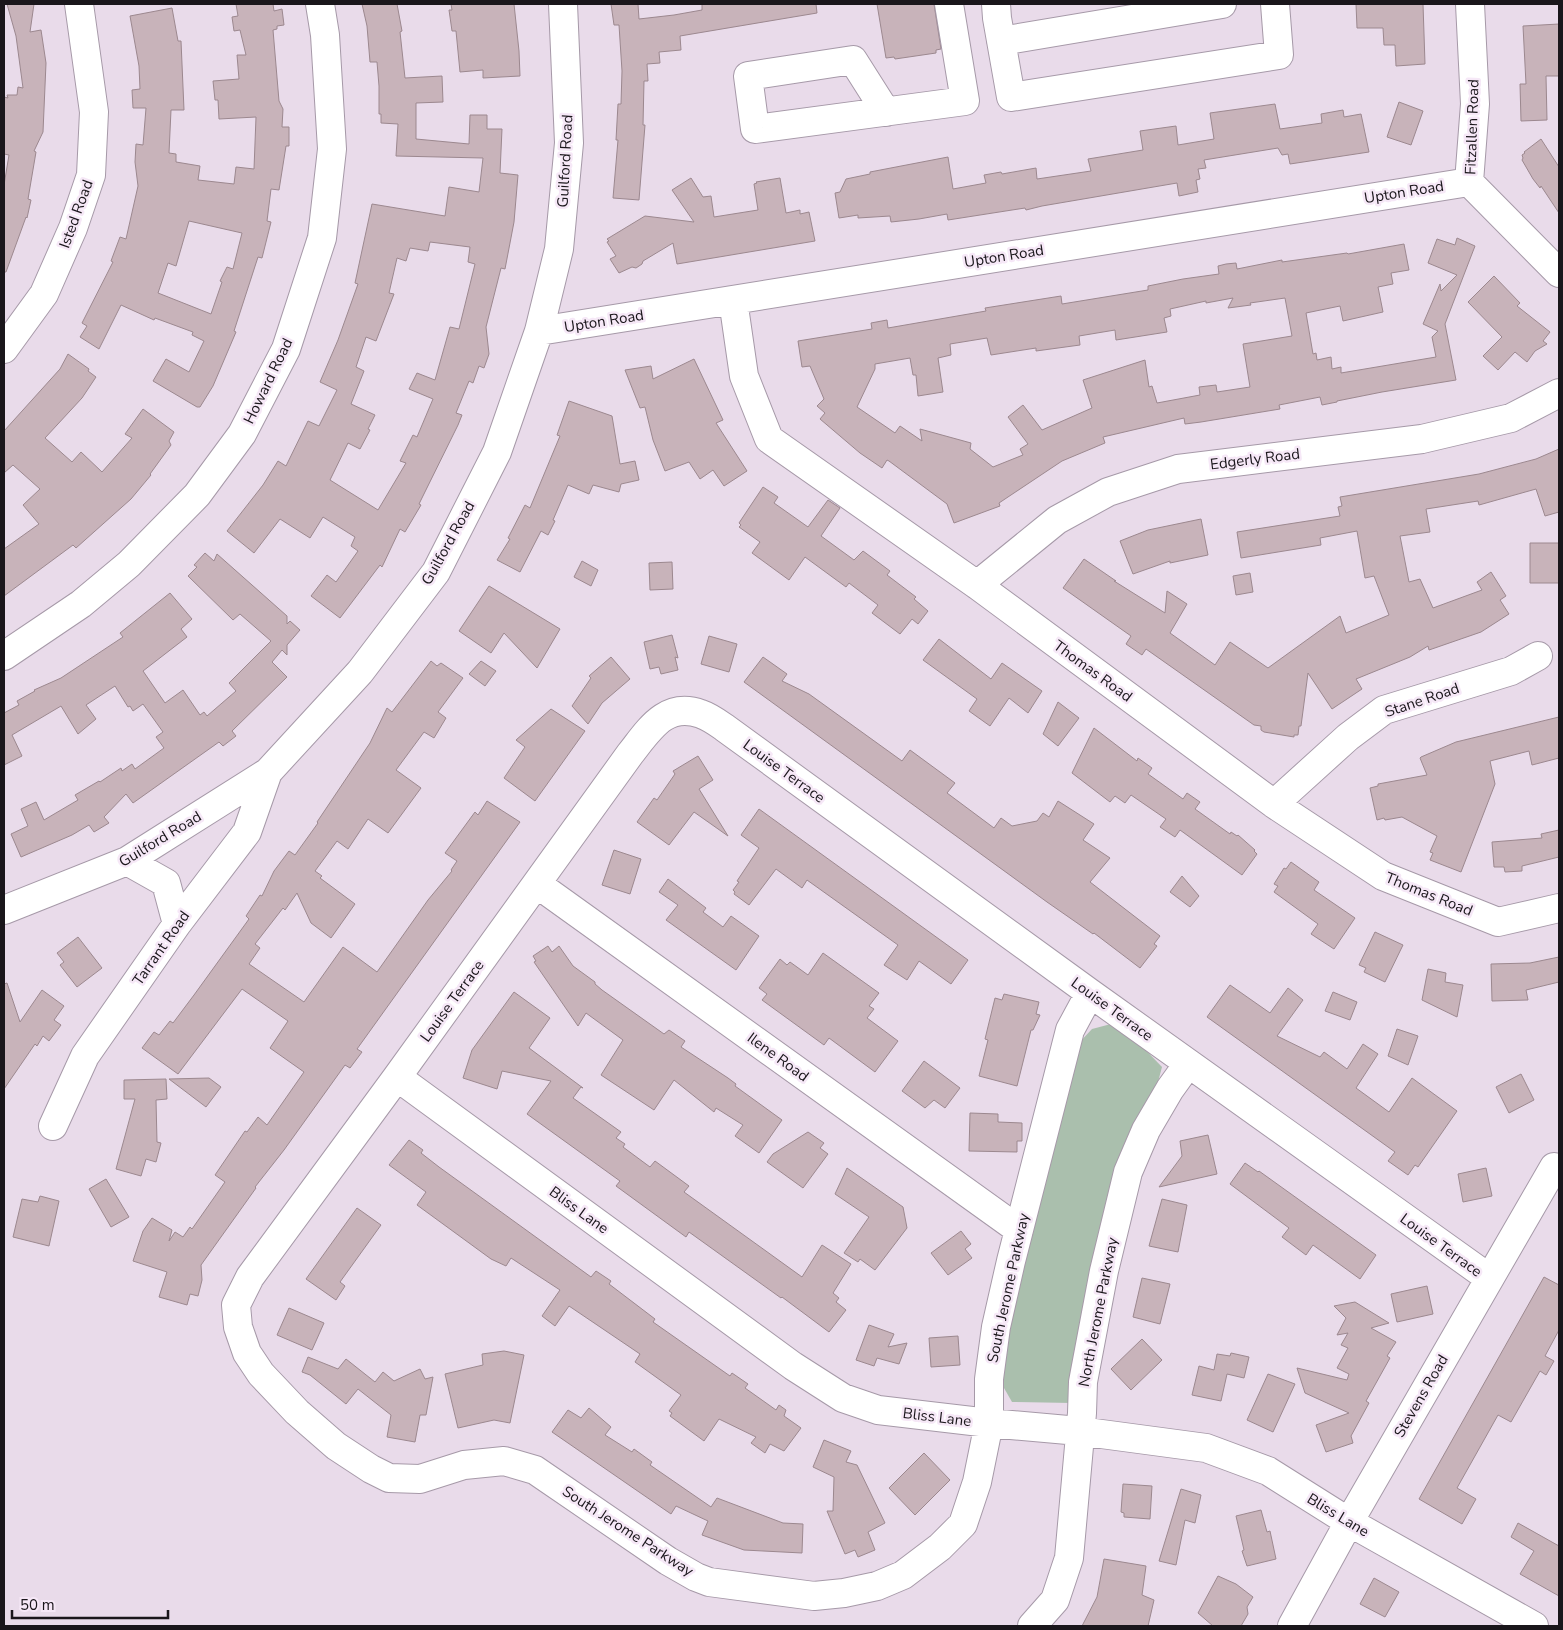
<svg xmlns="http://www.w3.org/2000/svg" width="1563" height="1630" viewBox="0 0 1563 1630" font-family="'Nunito Sans',sans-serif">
  <rect width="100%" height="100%" fill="#e9dbea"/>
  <!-- green -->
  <path fill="#aabfad" d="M1111,1024L1138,1042L1162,1067L1072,1403L1012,1402L1004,1388L999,1355L1077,1045L1092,1029Z"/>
  <!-- building -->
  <path fill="#c8b3ba" stroke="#9c888f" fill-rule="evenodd" d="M7,4H34L30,32L41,30L46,63L43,132L34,151L36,152L28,199L31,200L27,218L26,217L6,272H4V185L9,155L4,154V97L8,98L7,95H17L18,87L23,88L16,36Z
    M236,4H273L274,11L282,9L284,25L277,26V29L273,30L279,101L283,109L282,127H289V146H286L279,190L271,189L267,221L271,222L262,258L258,257L234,331L236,332L213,386L200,407H197L153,381L166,359L189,372L204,341L192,335L193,332L155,318L154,320L121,305L99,349L80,337L87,326L82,323L113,262L111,261L120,237L126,239L138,186L135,162L136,144L143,145L146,108H133L132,90L140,89L139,66L130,16L172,8L178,41H181L184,110H171L169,153L176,154V162L200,166L198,180L234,184L236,167L254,169L256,117L219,119L218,100H215L213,81L239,79L237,55H246L240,30L234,31L232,17L238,16ZM189,221L242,233L233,269L227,267L220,281L222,282L211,314L158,293L168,263L176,266Z
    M362,4H397L402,31L400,32L405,78L442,76L443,102L416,103V139L469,144L470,115H487V129H502L500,173L518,175L514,222L505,269L501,268L486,327L489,354L484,368L479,366L473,383L469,381L456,413L462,415L458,425L419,504L421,505L405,532L400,529L382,567L380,565L340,618L311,596L327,575L336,582L358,551L351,546L355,537L323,517L310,538L280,519L254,553L227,531L263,485L278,461L286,466L308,421L319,426L337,390L320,382L338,340L358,284L355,283L372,204L445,216L449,187L479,192L483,158L396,156L398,124L381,123V114H379V86L377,62H370L367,26ZM430,242L470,247L468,262L475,264L459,329L450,327L435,380L417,373L409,389L433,399L417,437L413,435L400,461L406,463L378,510L330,480L348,443L360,449L370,430L368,429L375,415L351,404L364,371L356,367L366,337L376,341L394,294L389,293L397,258L406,261L410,248L428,251Z
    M451,4H514L519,51L520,76L483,78V70L460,72L456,31H452L449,10H452Z
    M611,4H638L639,19L674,15L702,10V4H816L817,13L680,36L681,50L659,52L660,63L647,64L648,81H644L643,125H645L639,200L613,198L618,140H616L618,104H621L622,71L619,25H614Z
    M877,4H934L941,49L936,50V53L895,59L894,57L886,58Z
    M1356,4H1423L1425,64L1396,66L1395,45H1384L1383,28H1357Z
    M1559,24V76H1546L1547,120L1521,121L1520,84H1526L1523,26Z
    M1399,102L1423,111L1411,145L1387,137Z
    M1275,104L1280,129L1322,123L1321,114L1343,110L1344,117L1361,114L1369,152L1290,164L1288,154L1282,155L1278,148L1204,160L1206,168L1198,169L1200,179L1196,180L1198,192L1179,196L1177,183L1042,206L1026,210L1025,208L948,220L947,214L919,219L891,222L890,216L858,218V215L839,218L835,193L840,192L846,179L870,174V172L948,157L953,189L986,183L984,175L1001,172L1002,174L1036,168L1037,179L1091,171L1088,159L1143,150L1140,131L1176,126L1178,145L1214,139L1210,113Z
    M1541,139L1559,167V213L1541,186L1540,188L1533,179L1522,160L1523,158L1522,155L1525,153L1524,152Z
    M691,178L703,197L711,196L714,217L758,210L754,184L757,183L756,182L780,178L786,213L800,210V214L809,212L815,241L677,264L673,243L643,261L642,264L636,268L632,267L619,273L610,259L616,256L607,242L609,241L607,239L645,216L694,222L672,190Z
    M1457,238L1475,246L1445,324L1456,380L1382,392L1337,401V402L1322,405L1320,397L1279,405L1280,409L1201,422L1185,424L1184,418L1103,437L1105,443L1062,461L999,503L1000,506L954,523L947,504L889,461L887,460L882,468L860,453L820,419L825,413L817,406L824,399L810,366L802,367L798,341L872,329L871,323L887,320L888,328L986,311L985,308L1061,296L1062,304L1148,290V286L1183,279L1219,274L1218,266L1226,264L1236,263L1237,269L1282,260V262L1347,253L1348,254L1404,244L1409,270L1391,273L1393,284L1378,287L1383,312L1343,321L1340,306L1306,313L1313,354L1316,353L1317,360L1331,357L1332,369L1341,367V373L1436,357L1432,337L1438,331L1423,324L1440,284L1441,291L1457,275L1428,263L1437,239L1455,245ZM1233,298L1228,308L1251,305L1250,303L1285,298L1292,336L1243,344L1250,387L1217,392L1216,385L1199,387L1200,395L1157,403L1152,386L1149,387L1145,360L1083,380L1092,408L1042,430L1023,405L1008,417L1028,444L1020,449L1023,455L993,467L970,449L971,443L920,429L922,441L900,426L895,433L857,407L875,369V364L910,358L913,375H916L918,396L943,392L938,358L951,355L950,344L987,338L991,355L1036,348V351L1080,345L1079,336L1115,330L1116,340L1167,332L1164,318L1171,316L1170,309L1206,301V303Z
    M1494,276L1520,303L1517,306L1550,332L1543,341L1547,344L1535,351L1527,362L1515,352L1498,370L1483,356L1502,337L1468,302Z
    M68,354L89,369L88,371L96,377L82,398L45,438L72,462L81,452L102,472L132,438L125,434L143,409L174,432L169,441L171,445L150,474L151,475L131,499L76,548L73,545L4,596V549L39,524L23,505L40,489L13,465L4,473V431L60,369Z
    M694,359L723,420L716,423L747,471L724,486L713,470L700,479L689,462L665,471L653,440L645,407L640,408L625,370L651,366L653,379Z
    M569,401L612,416L620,464L635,461L639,480L621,484L619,492L593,485L589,494L568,485L553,520L555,521L548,535L541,531L520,572L497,560L510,539L508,538L525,505L530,508L560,436L557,435Z
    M1559,449V512L1545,516L1536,489L1479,505L1478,501L1426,509L1430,532L1400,536L1409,582L1420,579L1433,608L1482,590L1477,582L1491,572L1506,596L1500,600L1509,614L1481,632L1429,650L1428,646L1410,657L1356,679L1362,689L1332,709L1308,673L1301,726H1299L1298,735H1294V737L1264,732L1261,730V726L1254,725L1146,649L1142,655L1126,644L1131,636L1063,588L1084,559L1116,581H1114L1165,613L1167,591L1187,604L1170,633L1215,665L1230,642L1268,668L1340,616L1346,633L1389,615L1374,576L1365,578L1357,531L1320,538L1321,545L1241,558L1237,532L1340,516L1338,507L1342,506L1340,497L1479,474L1536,459Z
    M763,487L778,497L774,503L808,527L828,500L840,508L821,536L854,560L863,551L890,571L887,575L916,597L914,599L928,611L918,624L912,619L900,634L872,613L878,605L849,583L846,587L805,557L789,580L752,553L760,542L739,527L741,525L739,523Z
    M1201,519L1208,555L1170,563V561L1133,574L1120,541L1148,530Z
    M1530,543H1559V583H1530Z
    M205,553L214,561L217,554L287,616V624L290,621L300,630L287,645V655L282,650L272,662L287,677L232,731L236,736L223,746L219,742L133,803L126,794L104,817L109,823L94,832L89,825L72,835L21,857L11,834L28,826L21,809L36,802L44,820L78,800L75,795L99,781L100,782L121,768L122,771L132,764L135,769L164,748L156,737L163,732L143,704L133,711L130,706L128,707L115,686L86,705L96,719L78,734L61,706L12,735L22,756L4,765V713L19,705L17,701L35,691L34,690L61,678L123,637L120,633L170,593L192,619L181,629L187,637L143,671L165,703L183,690L200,715L204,712L207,716L236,691L229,683L271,641L240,614L233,620L188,576L197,567L194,565Z
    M582,561L598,570L591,586L574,577Z
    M672,562L673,589L650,590L649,563Z
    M1250,573L1253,592L1236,595L1233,576Z
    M489,586L560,629L537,668L504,633L491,653L459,631Z
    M672,635L678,658L675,657L678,670L661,674L659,667L650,669L644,642Z
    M709,636L737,644L729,672L701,664Z
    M939,639L991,679L1002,663L1042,691L1028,713L1009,698L990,726L969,711L977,699L923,660Z
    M611,657L630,679L602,703L588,724L572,706L591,678L589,676Z
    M763,657L787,674L782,681L809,694L902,761L910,750L955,783L947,793L994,828L1001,818L1012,826L1037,821L1043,813L1049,817L1058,801L1094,824L1083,840L1110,858L1090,882L1160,936L1154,944L1157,946L1140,968L1094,933L1093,934L1047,902L744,682Z
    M431,661L437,666L441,663L463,678L438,712L446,718L434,738L424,732L396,770L421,788L388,833L368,819L348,849L337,841L315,871L322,876L320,878L355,904L331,938L311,923L297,893L285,910L283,908L255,944L260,948L249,964L304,1002L343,947L377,972L428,900L452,871L451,870L457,861L445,853L475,812L478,815L487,801L520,822L357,1049L362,1052L350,1068L345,1065L284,1150L255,1187L256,1188L201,1265L202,1280L198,1296L190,1294L187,1305L159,1297L167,1272L133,1261L143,1231L152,1218L172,1230L169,1241L175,1232L183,1237L190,1227L192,1229L225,1182L215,1175L245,1131L247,1132L258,1117L267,1125L304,1072L270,1048L288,1021L242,989L178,1074L142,1048L154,1032L159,1035L170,1021L173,1023L194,995L249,919L246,916L260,895L262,896L274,871L289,851L295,855L318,823L317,822L370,743L387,708L392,712Z
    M481,661L496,671L485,686L469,674Z
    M1058,702L1079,718L1058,746L1043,734Z
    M551,709L585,731L535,801L504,778L525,747L516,740Z
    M1559,717V758L1532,765L1529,751L1490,761L1495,784L1461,872L1430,860L1433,853L1430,852L1437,836L1402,817L1385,820L1384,818L1377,820L1370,788L1378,786V784L1427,775L1420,758L1421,757L1456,742Z
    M1094,728L1137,761L1138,758L1152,768L1148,774L1183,799L1187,793L1200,802L1195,809L1230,834L1231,832L1237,836L1238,835L1255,850L1254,851L1257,854L1242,875L1180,830L1175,837L1160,827L1166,819L1131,795L1125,803L1115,796L1110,802L1072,773Z
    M698,756L713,780L699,789L728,836L694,812L669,845L637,822L654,798L657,800L675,774L673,771Z
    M759,809L968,960L951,984L919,961L907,980L884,965L898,945L807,880L802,888L776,869L749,905L734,894L735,892L733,890L739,882L737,881L759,848L741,835Z
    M1559,830V857L1522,866V871L1505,872L1504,867H1494L1492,842L1542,838L1541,834Z
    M614,850L641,859L630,894L602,885Z
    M1291,862L1319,882L1314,890L1355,918L1334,949L1311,934L1318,924L1274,892L1278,886L1274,884L1284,868L1286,869Z
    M1182,876L1199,896L1190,907L1170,892Z
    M668,879L706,908L703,912L723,927L731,916L759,936L736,970L666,920L678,905L659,892Z
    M1375,932L1403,945L1385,982L1364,972L1366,968L1359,965Z
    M78,937L102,968L77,987L60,965L64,962L57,953Z
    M548,946L552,952L559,946L573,966L595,982V984L602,990L664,1034L669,1030L685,1041L681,1047L728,1078L736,1084L735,1086L782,1120L759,1153L735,1136L743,1125L716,1108L714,1112L674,1080L654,1110L601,1075L623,1040L586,1013L578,1026L534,962L536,961L533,956Z
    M823,953L879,993L869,1006L874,1009L867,1018L898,1041L875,1072L829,1038L824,1045L762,1000L767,994L759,988L780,959L787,965L790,962L808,975Z
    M1559,957V982L1526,990L1528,1000L1492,1001L1491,964L1530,963Z
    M1428,969L1446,973L1445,982L1463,985L1457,1017L1422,1000Z
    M7,983L20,1022L42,990L64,1006L54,1020L61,1025L49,1041L43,1036L37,1046L35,1044L4,1089V984Z
    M1230,985L1270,1013L1288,988L1303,1000L1277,1036L1320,1057L1324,1052L1347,1069L1363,1044L1378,1054L1356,1088L1389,1112L1412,1078L1457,1111L1418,1167L1415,1165L1408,1175L1388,1161L1395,1152L1207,1017Z
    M514,992L550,1018L529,1048L583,1088L581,1087L573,1098L621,1132L616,1138L625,1144L623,1147L650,1167L655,1161L689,1186L684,1192L802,1277L822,1245L851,1264L833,1293L839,1298L836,1302L846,1310L829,1332L782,1297L781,1298L689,1232L686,1237L616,1186L620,1181L527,1114L551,1081L502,1071L497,1089L463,1078L472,1050Z
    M1333,992L1357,1002L1350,1020L1325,1011Z
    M1004,994L1039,1002L1036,1014L1040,1015L1033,1030H1031L1017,1086L979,1076L988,1040L985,1039L995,998L1002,1000Z
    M1397,1029L1418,1036L1408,1065L1388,1056Z
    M924,1061L960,1088L945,1108L934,1100L925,1108L902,1091Z
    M1521,1074L1534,1100L1509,1113L1496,1087Z
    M209,1078L221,1087L206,1107L169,1079Z
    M166,1079L167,1099L156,1100L157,1142L161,1143L156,1162L146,1159L141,1176L116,1169L135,1099H124V1080Z
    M970,1113L998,1114V1122L1022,1123V1141H1017V1152L969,1151Z
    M808,1132L824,1143L820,1148L828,1154L803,1188L767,1162L773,1154Z
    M1208,1135L1217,1174L1159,1187L1182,1156L1180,1141Z
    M409,1140L423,1150L421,1153L439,1167L591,1277L596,1271L611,1281L609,1284L655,1319L653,1322L730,1376L732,1373L748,1384L745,1388L776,1410L779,1405L786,1410L784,1416L801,1428L784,1451L770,1444L765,1453L751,1443L756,1437L719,1419L704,1441L670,1416L672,1413L669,1411L681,1395L635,1362L640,1354L569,1306L555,1326L542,1316L560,1290L511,1258L506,1266L491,1259L417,1205L426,1192L389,1165Z
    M1245,1163L1258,1172L1259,1171L1376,1255L1360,1279L1313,1245L1306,1255L1282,1237L1289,1228L1230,1184Z
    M847,1168L903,1207L907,1228L875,1270L860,1259L858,1262L844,1253L869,1217L835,1194Z
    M1486,1168L1492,1196L1463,1202L1458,1174Z
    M106,1179L129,1217L111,1227L89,1189Z
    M40,1196L59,1201L49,1246L13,1237L22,1199L38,1202Z
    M1162,1199L1187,1205L1178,1252L1149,1246Z
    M357,1208L381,1225L340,1282L345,1286L336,1300L306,1279Z
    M961,1231L971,1244L965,1249L972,1258L948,1275L931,1253Z
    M1544,1277L1559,1285V1330L1545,1356L1554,1361L1546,1375L1540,1371L1511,1422L1498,1415L1457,1488L1476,1499L1462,1524L1419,1499Z
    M1142,1278L1170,1284L1160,1324L1133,1317Z
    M1427,1286L1433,1314L1397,1322L1391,1294Z
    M1355,1302L1389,1323L1371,1328L1396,1342L1387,1356L1390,1358L1366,1401L1369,1403L1351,1436L1353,1443L1326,1452L1316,1425L1349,1413L1305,1393L1297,1368L1347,1380L1349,1374L1337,1368L1348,1348L1341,1345L1348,1333L1337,1335L1346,1318L1334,1306Z
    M289,1308L324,1323L312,1350L277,1335Z
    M869,1325L894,1334L888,1347L907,1343L899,1364L877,1358L874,1366L856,1360Z
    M958,1336L960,1365L931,1367L929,1338Z
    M1142,1339L1162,1360L1131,1390L1111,1369Z
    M504,1351L524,1355L510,1423L494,1420L458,1428L445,1374L483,1365L482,1354Z
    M1231,1353L1249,1357L1244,1378L1227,1374L1221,1401L1192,1395L1199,1366L1214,1370L1217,1354L1230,1356Z
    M308,1357L338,1369L346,1359L375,1382L383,1372L394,1381L420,1369L425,1379L433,1377L426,1415H420L415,1442L387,1437L391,1415L358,1389L346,1404L310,1375L302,1372Z
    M1268,1374L1295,1384L1273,1432L1247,1420Z
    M589,1408L611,1427L605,1435L632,1452L634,1449L652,1462L650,1465L711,1507L717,1498L783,1523L803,1524L802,1553L744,1550L702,1535L708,1521L676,1506L671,1514L552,1432L568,1410L581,1418Z
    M824,1440L851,1451L846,1462L857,1465L885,1523L868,1532L875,1550L858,1557L855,1550L845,1554L827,1511H833L834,1477L813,1467Z
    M924,1453L950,1480L915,1515L889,1488Z
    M1123,1484L1152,1486L1150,1519L1124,1517V1513L1121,1512Z
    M1181,1489L1201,1495L1195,1523L1185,1520L1176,1565L1159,1561Z
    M1261,1510L1267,1532L1270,1531L1276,1559L1247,1566L1242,1551L1244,1550L1236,1516Z
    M1518,1523L1559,1546V1596L1520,1574L1534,1551L1511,1537Z
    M1104,1559L1146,1566L1142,1595L1154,1600L1148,1626H1082L1097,1597Z
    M1218,1576L1236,1584L1253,1597L1247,1607L1248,1614L1241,1626H1213L1198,1613Z
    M1374,1578L1399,1592L1385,1617L1360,1604Z"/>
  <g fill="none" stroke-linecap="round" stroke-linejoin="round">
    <!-- minor casing -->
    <g stroke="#a699a8" stroke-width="30">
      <path id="minor" d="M996,4L997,18L1011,97L1279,55L1275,4
        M1470,4L1475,104L1469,182L1559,273
        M1001,41L1222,4
        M886,112L853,60L748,76L755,129L965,101L949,4
        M733,300L744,376L769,439L977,585L1274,804L1383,876L1498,922L1559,908
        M539,331L1469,182
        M4,349L44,294L73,228L91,175L94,112L79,4
        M977,585L1057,520L1108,492L1178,469L1422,439L1511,418L1559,393
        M4,656L81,604L129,564L197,495L242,434L286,349L322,238L332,149L325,35L320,4
        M1274,804L1348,737L1384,710L1511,671L1538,656
        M127,861L166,883L177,924
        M537,884L1019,1230
        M4,910L127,861L268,772L360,672L436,572L497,452L539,331L559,249L569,143L563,4
        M1090,993L1070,1030L1011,1261L996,1327L989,1379V1423L977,1482L963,1524L940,1547L903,1575L877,1586L844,1593L814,1596L709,1582L696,1577L668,1561L535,1470L504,1461L464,1465L420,1479L389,1478L371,1469L336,1446L297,1412L261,1374L247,1353L238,1327L236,1305L250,1277L397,1077L630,754C649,730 666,701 701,714C710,717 718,723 725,728L1090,993L1489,1278
        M397,1077L793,1366L843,1398L878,1410L989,1423L1079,1431L1206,1448L1268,1471L1349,1522L1534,1626
        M53,1126L85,1056L177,924L247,832L268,772
        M1032,1626L1055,1600L1069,1558L1082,1413L1083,1382L1104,1271L1128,1172L1146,1130L1170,1089L1188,1064
        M1292,1626L1349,1522L1554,1167"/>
    </g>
    <!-- minor -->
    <use href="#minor" stroke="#fff" stroke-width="28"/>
  </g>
  <g text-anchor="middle" stroke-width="5" stroke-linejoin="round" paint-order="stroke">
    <!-- street labels -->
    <g font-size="15" fill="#1a161b" stroke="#f6e8f7">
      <text transform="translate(1472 127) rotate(-88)" y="5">Fitzallen Road</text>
      <text transform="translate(565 161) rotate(-87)" y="5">Guilford Road</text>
      <text transform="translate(1404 192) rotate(-9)" y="5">Upton Road</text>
      <text transform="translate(76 214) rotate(-70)" y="5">Isted Road</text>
      <text transform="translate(1004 256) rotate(-9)" y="5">Upton Road</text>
      <text transform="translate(604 321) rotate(-9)" y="5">Upton Road</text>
      <text transform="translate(268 381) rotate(-64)" y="5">Howard Road</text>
      <text transform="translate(1255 459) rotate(-7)" y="5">Edgerly Road</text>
      <text transform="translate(448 543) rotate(-61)" y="5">Guilford Road</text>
      <text transform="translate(1093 671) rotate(36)" y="5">Thomas Road</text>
      <text transform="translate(1422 700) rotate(-19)" y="5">Stane Road</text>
      <text transform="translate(784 771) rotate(36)" y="5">Louise Terrace</text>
      <text transform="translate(160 839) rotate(-31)" y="5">Guilford Road</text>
      <text transform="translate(1429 894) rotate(22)" y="5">Thomas Road</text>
      <text transform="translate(161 948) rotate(-55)" y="5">Tarrant Road</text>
      <text transform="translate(452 1001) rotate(-54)" y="5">Louise Terrace</text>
      <text transform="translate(1112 1009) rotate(36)" y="5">Louise Terrace</text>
      <text transform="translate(778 1057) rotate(36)" y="5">Ilene Road</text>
      <text transform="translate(579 1210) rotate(36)" y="5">Bliss Lane</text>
      <text transform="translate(1441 1245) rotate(36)" y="5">Louise Terrace</text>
      <text transform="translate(1008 1288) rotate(-78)" y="5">South Jerome Parkway</text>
      <text transform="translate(1098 1312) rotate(-79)" y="5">North Jerome Parkway</text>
      <text transform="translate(1421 1396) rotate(-60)" y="5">Stevens Road</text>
      <text transform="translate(937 1417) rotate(7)" y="5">Bliss Lane</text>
      <text transform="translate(1338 1515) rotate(31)" y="5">Bliss Lane</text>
      <text transform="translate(628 1531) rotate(33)" y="5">South Jerome Parkway</text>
    </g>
  </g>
  <!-- border -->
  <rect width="1563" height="1630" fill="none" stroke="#1a161b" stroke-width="10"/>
  <!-- scale -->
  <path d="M12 1610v8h156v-8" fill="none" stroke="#1a161b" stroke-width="2.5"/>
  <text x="20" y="1610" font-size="15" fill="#1a161b" stroke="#f6e8f7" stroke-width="4" paint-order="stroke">50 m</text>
</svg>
